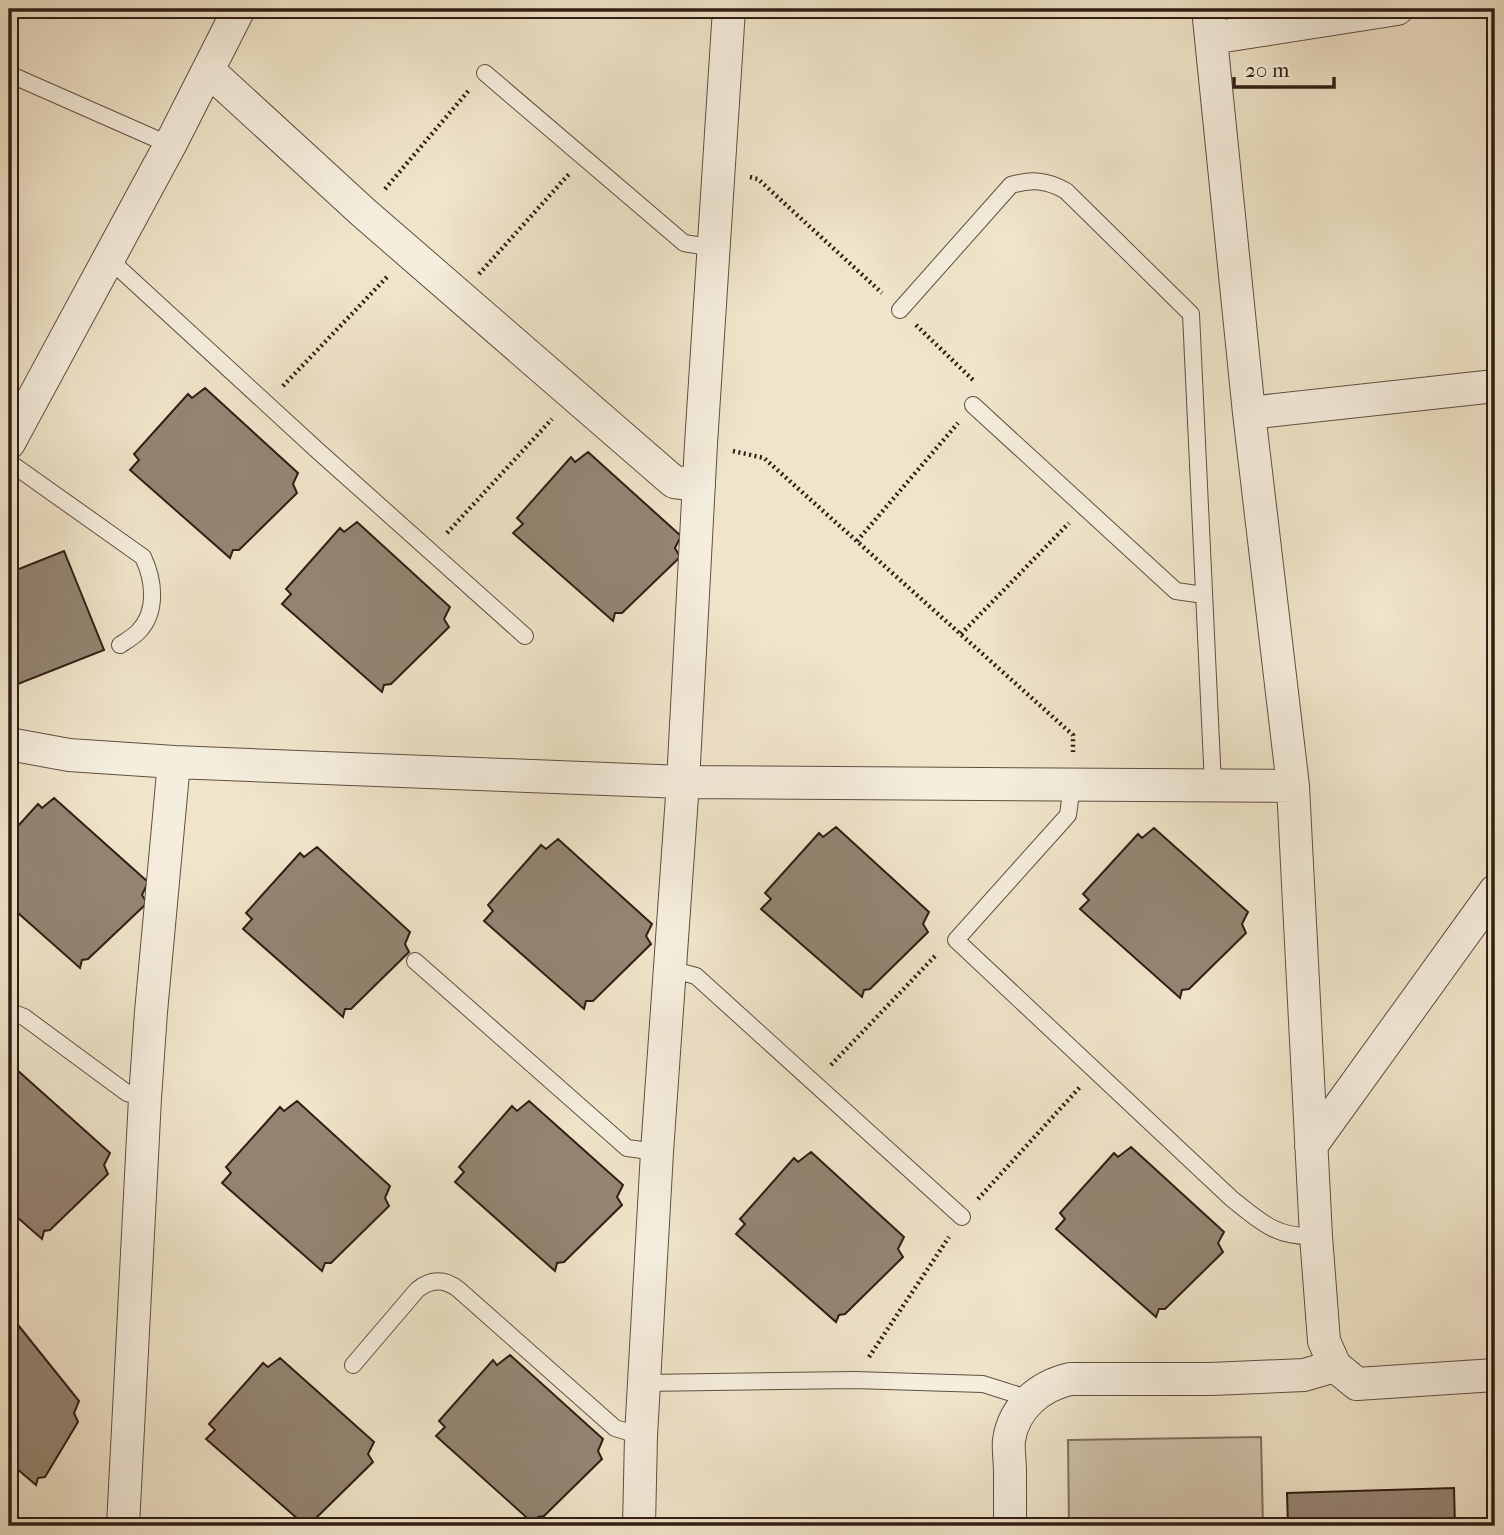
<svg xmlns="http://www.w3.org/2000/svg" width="1504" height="1535" viewBox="0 0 1504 1535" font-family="'IM FELL French Canon',serif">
  <rect width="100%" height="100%" fill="#f0e5ca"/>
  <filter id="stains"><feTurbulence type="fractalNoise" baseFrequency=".00286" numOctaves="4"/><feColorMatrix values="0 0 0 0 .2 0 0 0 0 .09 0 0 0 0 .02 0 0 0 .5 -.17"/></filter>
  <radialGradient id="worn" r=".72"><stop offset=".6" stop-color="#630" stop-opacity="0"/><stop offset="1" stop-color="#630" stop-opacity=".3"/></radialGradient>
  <!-- green -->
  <path fill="#cfc3ab" stroke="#807060" stroke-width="2" d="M1261,1437L1263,1526H1069L1068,1440Z"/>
  <!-- building -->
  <path fill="#948573" stroke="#301d14" stroke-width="2" d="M205,388L298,473L293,484L297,493L239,550H233L230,558L130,470L139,460L134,454L188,394L192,398Z
    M588,452L681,536L675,548L680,557L622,613H615L613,621L513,533L523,524L517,518L571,457L575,462Z
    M357,522L450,607L444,619L449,627L391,684L384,685L382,692L282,604L291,594L286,589L340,528L344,532Z
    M64,551L104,650L18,684L9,661V573Z
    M54,798L148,882L142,895L147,903L88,959L82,960L80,968L9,905V836L38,804L42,808Z
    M836,827L929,912L923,924L928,932L870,989L864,990L862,997L761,909L771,899L765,893L819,833L823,837Z
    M1154,828L1248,912L1242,924L1246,933L1189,989L1182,990L1180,998L1080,909L1089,900L1083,894L1138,834L1142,838Z
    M558,839L652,924L646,936L651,944L593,1001H586L584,1009L484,921L493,911L488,905L541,845L546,849Z
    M317,847L410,932L405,944L409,952L351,1009H345L343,1017L243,929L252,919L246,913L300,853L304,857Z
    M16,1069L110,1153L104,1165L108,1174L50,1230L44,1231L42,1239L9,1210V1075Z
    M297,1101L390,1186L385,1198L389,1206L331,1263H325L322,1271L222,1183L231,1173L226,1167L280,1107L284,1111Z
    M529,1101L623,1185L617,1197L622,1205L564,1262L557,1263L555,1271L455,1182L464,1172L459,1167L512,1106L517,1111Z
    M1131,1147L1224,1232L1218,1243L1223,1252L1165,1309H1159L1156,1317L1056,1229L1065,1219L1060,1213L1114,1153L1118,1157Z
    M811,1152L904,1237L898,1249L903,1257L845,1314L839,1315L836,1322L736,1234L745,1224L740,1219L794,1158L798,1162Z
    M10,1315L79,1401L74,1413L78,1422L45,1477L38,1478L36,1485L9,1462V1317Z
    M510,1355L603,1439L598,1451L602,1459L544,1516L538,1517L535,1525L436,1436L445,1427L439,1421L493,1360L497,1365Z
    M280,1358L374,1442L368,1454L373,1462L315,1519L308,1520L306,1526L206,1439L215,1430L209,1424L263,1363L268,1367Z
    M1454,1488L1455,1526H1288L1287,1493Z"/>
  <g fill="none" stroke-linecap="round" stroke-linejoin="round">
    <!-- lane casing -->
    <g stroke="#604f42" stroke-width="18">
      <path id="lane" d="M485,73L684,243L714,248
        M9,74L170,145
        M109,259L317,450L525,636
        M900,310L1011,185C1032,179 1047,180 1066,191L1191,314L1213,785
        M973,405L1176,591L1204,595
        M9,462L143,557C154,580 158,612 138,632C133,637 126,641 120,645
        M1072,785L1068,815L956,940L1232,1199C1261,1222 1276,1238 1316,1236
        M415,961L627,1148L657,1152
        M670,969L696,976L962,1217
        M9,1011L24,1017L127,1093L145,1098
        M353,1365L417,1290C430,1279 444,1278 458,1289L615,1428L641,1436
        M644,1383L854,1380L983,1384L1030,1399"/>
    </g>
    <!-- street casing -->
    <g stroke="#604f42" stroke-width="34">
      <path id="street" d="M1208,9L1249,413L1293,786L1316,1236L1324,1341L1335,1366L1357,1384L1495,1375
        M1211,38L1397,9
        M208,70L364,213L674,482L699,485
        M1249,413L1495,386
        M9,443L170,145L239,9
        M9,744L69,755L174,762L683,782L1293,786
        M1311,1146L1495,891
        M123,1526L145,1098L151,1012L174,762
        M639,1526L641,1436L657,1152L683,782L701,444L729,9
        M1010,1526C1010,1508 1010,1490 1010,1472C1010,1461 1008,1450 1009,1440C1014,1407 1040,1386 1070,1379H1211L1304,1375L1335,1366"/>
    </g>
    <!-- path -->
    <path stroke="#301d14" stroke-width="4.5" stroke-dasharray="2 3.5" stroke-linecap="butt" d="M750,177L758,179L882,293
      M385,189L470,89
      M479,274L569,174
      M916,325L973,380
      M283,386L388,276
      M733,451L764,458L1073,735V752
      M447,533L552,419
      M857,541L958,423
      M961,634L1069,523
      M831,1065L936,955
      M978,1199L1080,1087
      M869,1357L949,1237"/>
    <!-- lane -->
    <use href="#lane" stroke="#f5eedd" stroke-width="16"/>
    <!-- street -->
    <use href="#street" stroke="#f5eedd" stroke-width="32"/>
  </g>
  <!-- margin -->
  <rect width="1504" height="1535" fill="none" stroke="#f0e5ca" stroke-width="35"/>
  <rect x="10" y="10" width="1483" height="1514" fill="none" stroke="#301d14" stroke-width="3.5"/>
  <rect x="18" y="18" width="1469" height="1500" fill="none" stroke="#301d14" stroke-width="2"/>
  <!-- scale -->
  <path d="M1234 77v10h100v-10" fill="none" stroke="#301d14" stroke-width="3.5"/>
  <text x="1245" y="77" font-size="21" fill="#301d14" stroke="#f5eedd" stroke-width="5" paint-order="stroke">20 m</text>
  <rect width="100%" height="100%" filter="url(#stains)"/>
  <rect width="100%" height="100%" fill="url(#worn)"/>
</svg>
